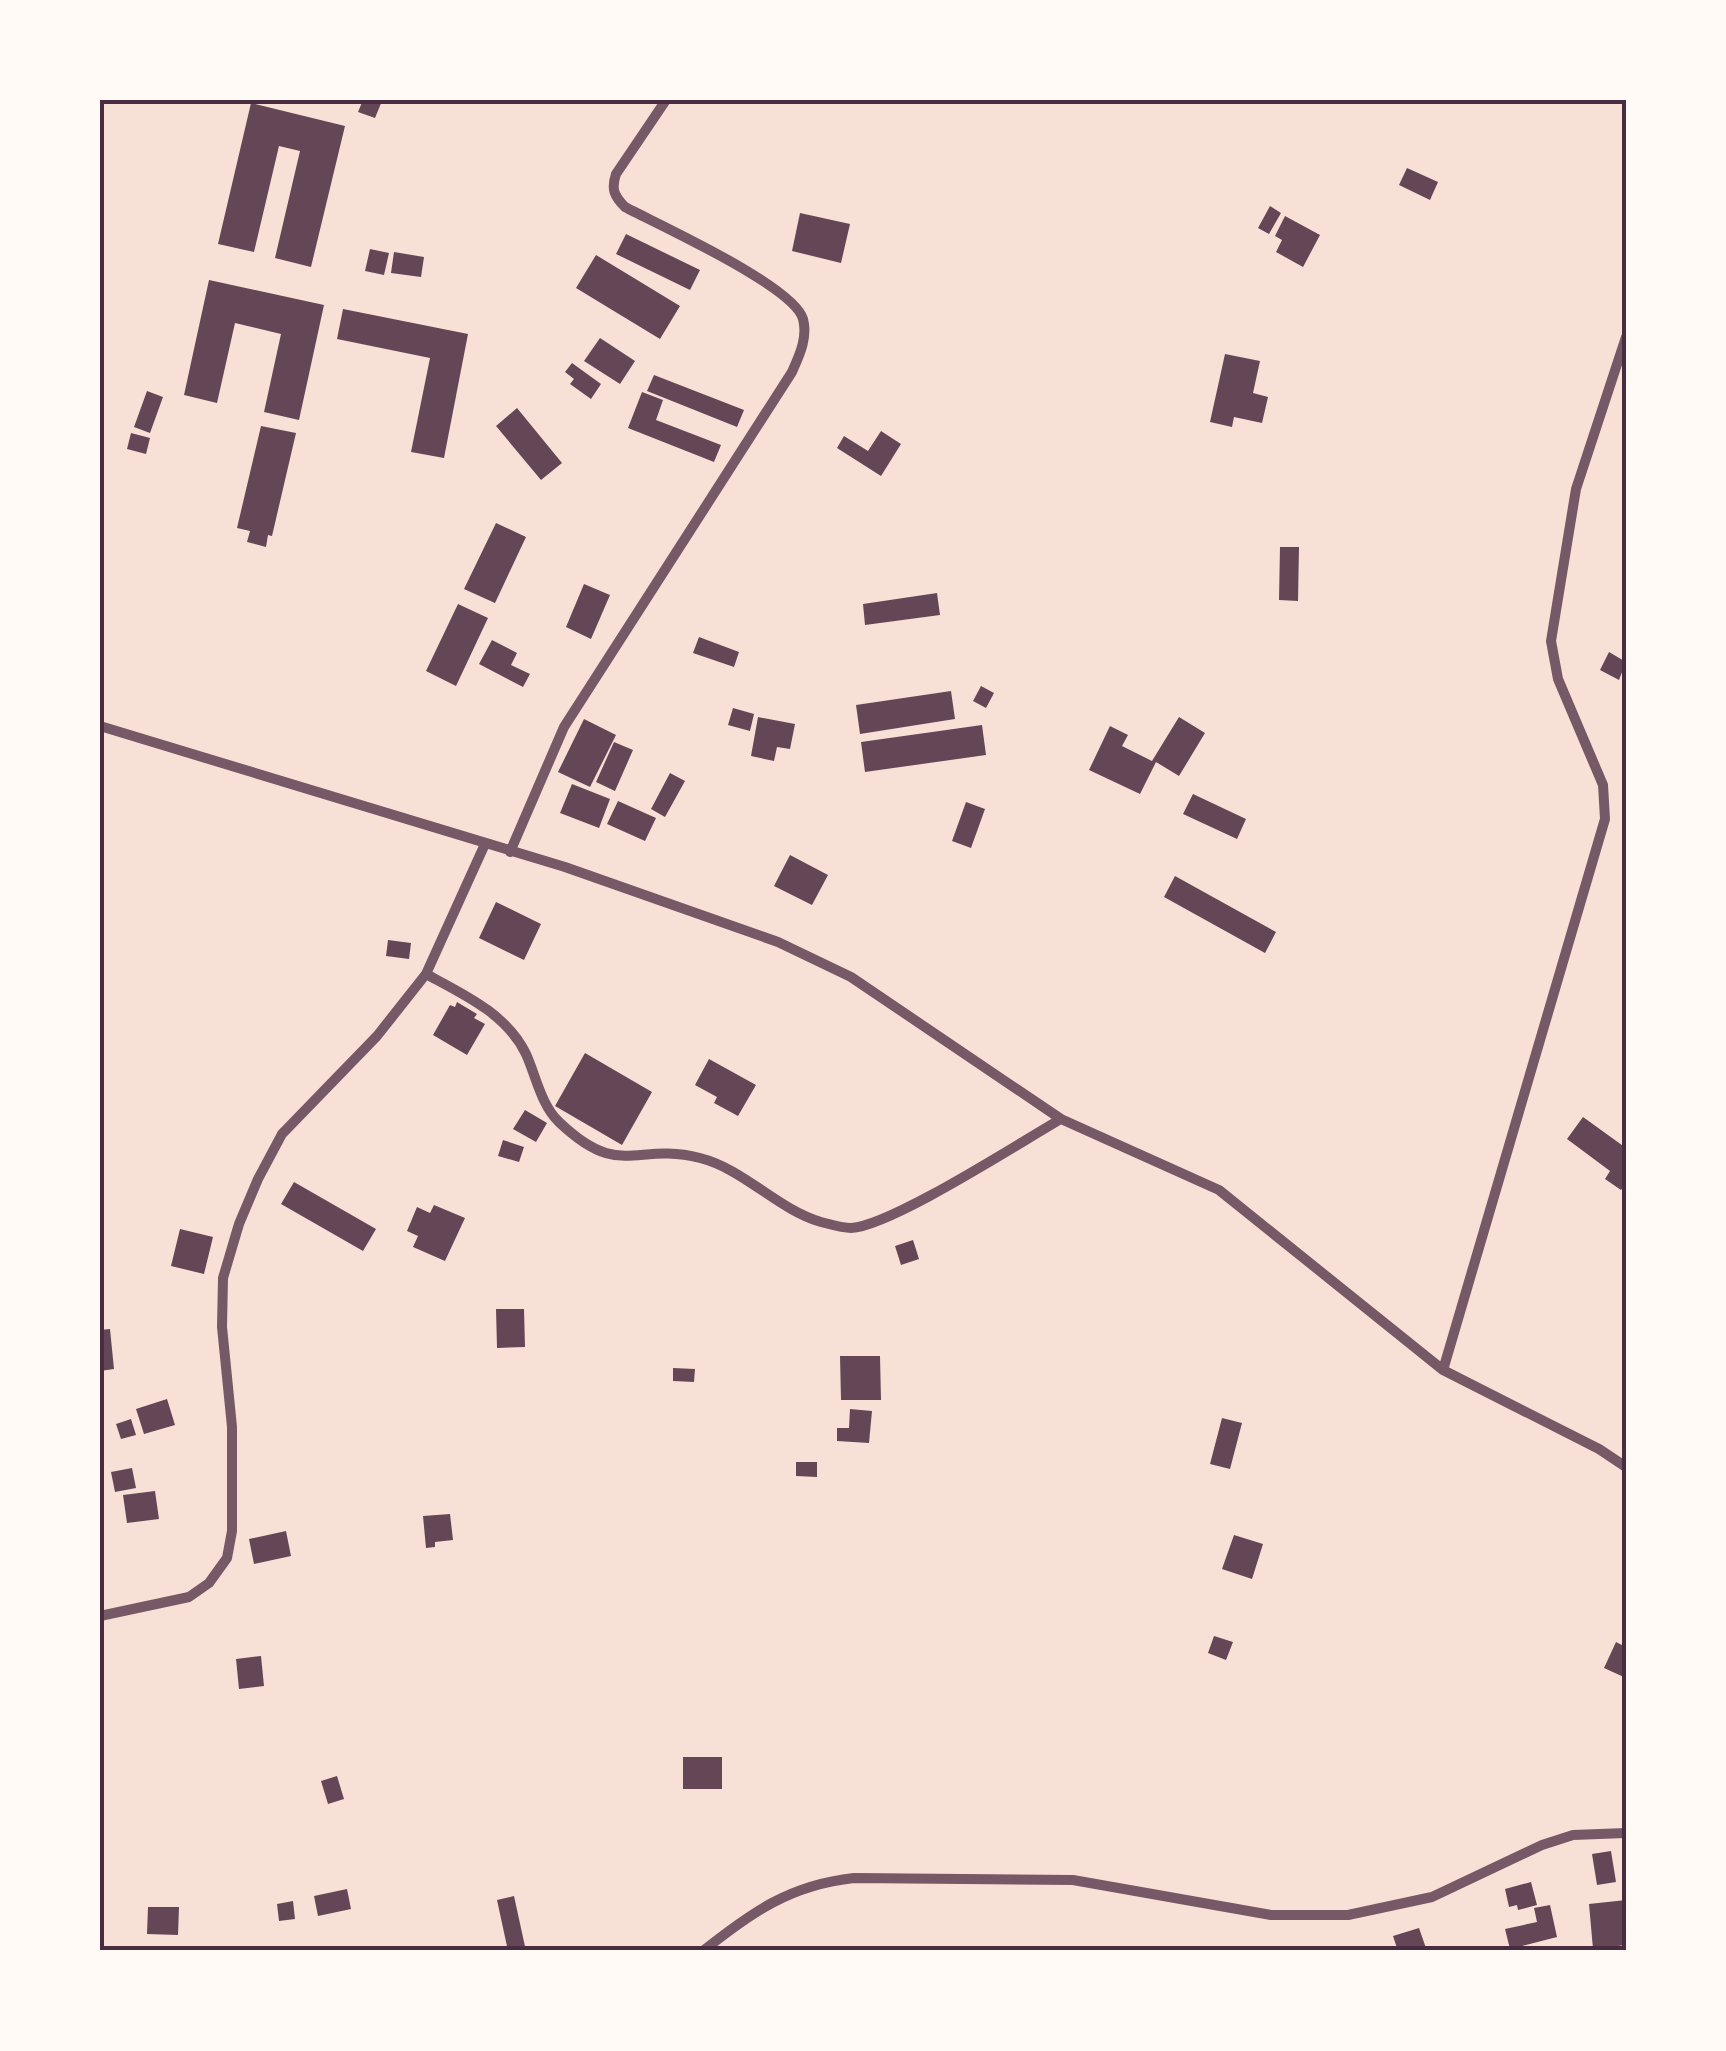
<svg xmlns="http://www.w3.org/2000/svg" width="1726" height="2051" viewBox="0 0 1726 2051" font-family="Manrope,sans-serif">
  <rect width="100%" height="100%" fill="#f7e1d7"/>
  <!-- building -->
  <path fill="#644757" d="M363,100L382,101L375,118L358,112Z
    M251,103L345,126L311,267L275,258L300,151L279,146L254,252L218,244Z
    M1407,168L1438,182L1430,200L1399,185Z
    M1270,206L1281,213L1269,234L1258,228Z
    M800,213L850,224L841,263L792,251Z
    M1285,216L1320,235L1303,267L1276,252L1282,240L1275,236Z
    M626,234L700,270L690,290L616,254Z
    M370,249L389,253L384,275L365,271Z
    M394,252L424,257L421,277L391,273Z
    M596,255L680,306L660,339L576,288Z
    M209,280L324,305L299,420L264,412L281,334L235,323L217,403L184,395Z
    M343,309L468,334L444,458L411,452L430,358L337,339Z
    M600,338L635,361L620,384L584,361Z
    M1225,354L1260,361L1253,393L1268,397L1262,423L1234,417L1232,427L1210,422Z
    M572,363L601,384L591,399L570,384L574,379L565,372Z
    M654,375L744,410L737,427L647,391Z
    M147,391L163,397L150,433L134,427Z
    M642,392L663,400L656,420L721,445L714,462L628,428Z
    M517,408L562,463L541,480L496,426Z
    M261,426L296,433L272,536L268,535L266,547L247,542L250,531L237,528Z
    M881,431L901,444L881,476L837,448L844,436L868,451Z
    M131,433L150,438L146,454L127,449Z
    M496,523L526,537L495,603L464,589Z
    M1280,547H1299L1298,601L1279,600Z
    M584,584L610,595L591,639L566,627Z
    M937,593L940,615L865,625L863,604Z
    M458,604L488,618L456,686L426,671Z
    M699,637L739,652L734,667L693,653Z
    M492,640L517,653L511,665L530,674L523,687L479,664Z
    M1609,652L1626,662L1619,680L1600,670Z
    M981,686L994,693L986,708L973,701Z
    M951,691L955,719L860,734L856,705Z
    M733,708L754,714L750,731L728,725Z
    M758,717L795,724L790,749L777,747L774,761L751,756Z
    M1179,717L1205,733L1179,776L1156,762L1140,794L1089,770L1110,726L1128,735L1122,746L1152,761Z
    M584,719L616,735L590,787L558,772Z
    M982,725L986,755L865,772L861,742Z
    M614,742L633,750L615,791L596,782Z
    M670,773L685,781L665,817L651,809Z
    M572,784L610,799L599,828L560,813Z
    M1193,794L1246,819L1237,839L1183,814Z
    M618,801L656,818L645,841L607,824Z
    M966,802L985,809L971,848L952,841Z
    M790,855L828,875L812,905L774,886Z
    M1175,876L1276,932L1265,953L1164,897Z
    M496,902L541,924L524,960L479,938Z
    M388,940L411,943L409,959L386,956Z
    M457,1002L477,1014L474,1018L485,1024L467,1055L433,1035L450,1005L455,1007Z
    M585,1053L652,1092L622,1145L555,1106Z
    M709,1059L756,1085L738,1116L714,1103L717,1097L695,1085Z
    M525,1110L547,1123L536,1142L513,1129Z
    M1583,1117L1626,1148V1183L1621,1190L1605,1179L1610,1171L1567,1139Z
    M503,1140L524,1147L519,1162L498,1156Z
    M294,1182L376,1229L363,1251L281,1204Z
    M434,1205L465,1218L445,1261L413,1247L418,1236L407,1231L417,1207L430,1213Z
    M180,1229L213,1237L204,1274L171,1266Z
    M913,1240L919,1259L901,1265L895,1246Z
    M496,1309H524L525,1347L497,1348Z
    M110,1329L114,1369L100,1371V1330Z
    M840,1356H880L881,1400H841Z
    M673,1368L695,1369L694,1382L673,1381Z
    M167,1399L175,1425L144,1434L136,1409Z
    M850,1409L872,1411L869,1443L837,1441V1428H849Z
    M1222,1418L1242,1423L1230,1469L1210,1464Z
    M131,1419L136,1435L121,1439L116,1424Z
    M796,1462H817V1477L796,1476Z
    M132,1468L136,1488L115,1492L111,1472Z
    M155,1491L159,1519L127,1523L123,1495Z
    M450,1514L453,1540L435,1542V1547L426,1548L423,1516Z
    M286,1531L291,1556L254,1564L249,1539Z
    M1234,1535L1263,1544L1252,1579L1222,1569Z
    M1214,1636L1233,1642L1226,1660L1208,1653Z
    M1616,1642L1626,1647V1678L1604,1668Z
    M261,1656L264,1686L239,1689L236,1659Z
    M683,1757H722V1789H683Z
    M337,1776L344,1799L328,1804L321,1781Z
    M1611,1851L1616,1882L1597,1885L1592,1854Z
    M1531,1882L1537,1905L1518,1910L1517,1905L1509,1907L1505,1889Z
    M347,1889L351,1909L318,1916L314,1896Z
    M514,1896L526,1951H508L497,1900Z
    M1626,1900V1945L1593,1949L1589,1904Z
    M293,1901L295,1919L279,1921L277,1904Z
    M1550,1905L1557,1937L1510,1949L1505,1929L1537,1922L1534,1908Z
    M148,1907H179L178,1935L147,1934Z
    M1419,1928L1427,1951H1398L1393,1936Z"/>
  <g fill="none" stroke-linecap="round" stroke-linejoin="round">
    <!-- minor -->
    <path stroke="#755966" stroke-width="10" d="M100,726L565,867L778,942L851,977L1061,1119L1219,1190L1443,1370L1599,1449L1626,1467
      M510,852L564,727L792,372C799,356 808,338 803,319C794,286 659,225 625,207C614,196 611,189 616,174L666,100
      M426,974C463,994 507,1014 526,1054C536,1076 541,1105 559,1122C621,1181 635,1141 700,1158C744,1169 777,1209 821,1222C829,1224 842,1228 851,1228C891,1226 1019,1143 1061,1119
      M1443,1370L1605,819L1603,785L1558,679L1551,641L1576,489L1626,337
      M100,1616L189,1597L209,1583L227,1558L232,1531V1427L222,1327L223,1278L239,1224L258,1179L282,1134L377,1036L426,974L485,844
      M703,1951C752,1912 790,1885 854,1878L1073,1880L1271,1915H1348L1432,1897L1542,1845L1573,1835L1626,1833"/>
  </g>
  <!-- border -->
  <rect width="1726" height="2051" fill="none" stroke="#fffaf5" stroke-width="205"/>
  <rect x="102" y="102" width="1522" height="1846" fill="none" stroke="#4a2c40" stroke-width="4"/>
</svg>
